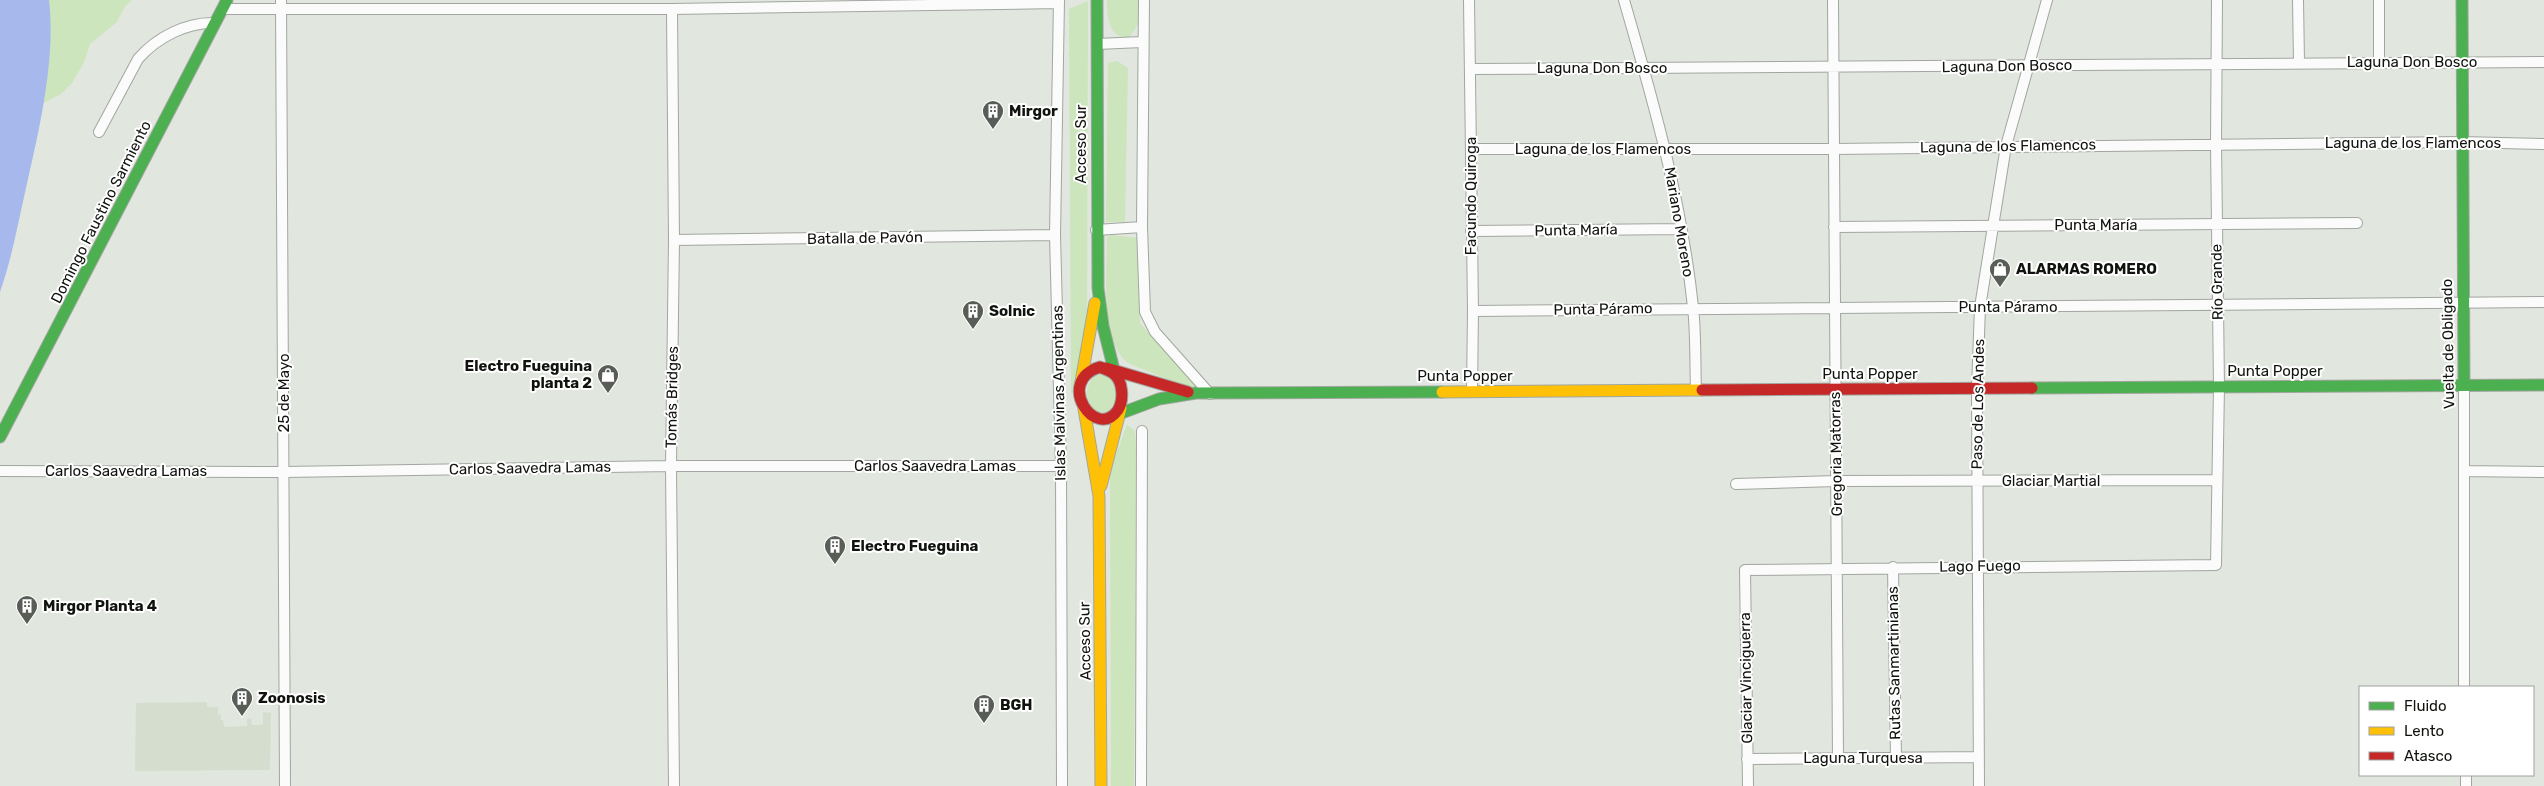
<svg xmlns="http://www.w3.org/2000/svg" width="2544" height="786" viewBox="0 0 2544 786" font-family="Rubik,sans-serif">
  <rect width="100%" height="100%" fill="#e1e6de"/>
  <!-- built -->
  <path fill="#d4ddce" d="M207,702V707H218V714L221,715V720H223L224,727L247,726V719L251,718L252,725H263V712L271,713L270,770L135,771L136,703Z"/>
  <!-- green -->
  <path fill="#cce5bc" d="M49,0H132L125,6L117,22L90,44L84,62L72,83L61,94L42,104L49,50Z
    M1107,0H1141C1140,15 1140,27 1128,38C1108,37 1107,16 1107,0Z
    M1088,1L1087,332L1071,396L1069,9Z
    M1117,61L1128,68L1125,222H1106L1108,63Z
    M1110,235L1138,238L1140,323L1198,388L1184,386L1130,364C1099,345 1107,271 1107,238Z
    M1100,374L1112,379L1117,398L1108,412L1096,413L1086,396C1088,385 1089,379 1100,374Z
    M1127,425L1135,431L1136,446L1134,786H1111L1110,470Z"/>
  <!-- water -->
  <path fill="#a7b8ec" d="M0,0H49C56,60 39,130 26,188C18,223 12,258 0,292Z"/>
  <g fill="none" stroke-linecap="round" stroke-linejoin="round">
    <!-- street casing -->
    <g stroke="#a2a6a0" stroke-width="12">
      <path id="street" d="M281,0L285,786
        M1059,0L1055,235L1061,466L1062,786
        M1144,0L1142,227L1145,312L1155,332L1210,394
        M1469,0L1473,311L1472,391
        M1624,0C1653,100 1682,202 1693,307C1696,334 1695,362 1696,390
        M1833,0L1838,758
        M2298,0L2299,62
        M2379,0V62
        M223,9H672L1059,3
        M672,9L674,240L671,466L674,786
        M1097,44L1142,42
        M1470,69L2544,62
        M99,132L138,59C157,37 187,22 215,23
        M1472,149H1834L2461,142L2544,144
        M1834,227L2357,223
        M1096,230L1142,227
        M1471,231L1681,229
        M674,240L1055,235
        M1473,311L2544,302
        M2464,385V687
        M0,471L284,472L671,466H1061
        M2465,471L2544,472
        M1736,484L1836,481L2216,480
        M1893,567L1896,758
        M1747,759L1979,757
        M2466,775V786
        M1141,786L1142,431
        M1748,786L1745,570L2216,565L2219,386L2216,144L2217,0
        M1979,786L1977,389L1980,307L2006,146L2047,0"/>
    </g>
    <!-- fast casing -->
    <g stroke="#a2a6a0" stroke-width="13">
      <path id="fast" d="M1097,0L1098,288L1103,326L1115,374
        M2462,0L2464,385
        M2032,388L2544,385
        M1111,417L1159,399L1196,393L1442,392
        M0,437L227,0"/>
    </g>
    <!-- slow casing -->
    <g stroke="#a2a6a0" stroke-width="13">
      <path id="slow" d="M1081,382L1095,303
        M1442,392L1702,390
        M1084,409L1099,496L1101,786
        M1101,486L1121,408"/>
    </g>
    <!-- jam casing -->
    <g stroke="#a2a6a0" stroke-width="13">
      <path id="jam" d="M1100,367C1104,369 1111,371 1114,374C1123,381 1124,400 1118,410C1096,442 1054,381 1100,367Z
        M1106,368L1188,392
        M1702,390L2032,388"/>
    </g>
    <!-- street -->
    <use href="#street" stroke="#fafbfa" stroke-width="10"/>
    <!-- fast -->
    <use href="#fast" stroke="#4caf50" stroke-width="11"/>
    <!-- slow -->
    <use href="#slow" stroke="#ffc107" stroke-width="11"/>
    <!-- jam -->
    <use href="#jam" stroke="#c62828" stroke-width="11"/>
  </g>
  <!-- icons -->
  <defs>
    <g id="building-pin" transform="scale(1.125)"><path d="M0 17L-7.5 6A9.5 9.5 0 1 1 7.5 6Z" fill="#595d57" stroke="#fff"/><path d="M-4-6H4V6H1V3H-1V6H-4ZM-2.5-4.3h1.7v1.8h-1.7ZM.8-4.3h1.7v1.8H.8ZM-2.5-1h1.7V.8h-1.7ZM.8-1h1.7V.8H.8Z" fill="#fff"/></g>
    <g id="shop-pin" transform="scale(1.125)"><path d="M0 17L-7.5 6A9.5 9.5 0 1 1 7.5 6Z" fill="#595d57" stroke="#fff"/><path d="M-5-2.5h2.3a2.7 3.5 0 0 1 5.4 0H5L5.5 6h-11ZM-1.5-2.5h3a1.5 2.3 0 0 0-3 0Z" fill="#fff"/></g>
  </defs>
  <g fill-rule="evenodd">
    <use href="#building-pin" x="993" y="111"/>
    <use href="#shop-pin" x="2000" y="269"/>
    <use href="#building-pin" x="973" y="311"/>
    <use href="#shop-pin" x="608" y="375"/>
    <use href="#building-pin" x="835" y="546"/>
    <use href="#building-pin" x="27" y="606"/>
    <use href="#building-pin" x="242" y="698"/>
    <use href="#building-pin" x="984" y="705"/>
  </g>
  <g text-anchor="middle" stroke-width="4" stroke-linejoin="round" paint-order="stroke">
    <!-- street labels -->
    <g font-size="15" fill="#10130e" stroke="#fff">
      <text x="2412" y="67">Laguna Don Bosco</text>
      <text transform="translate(2007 66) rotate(-1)" y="5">Laguna Don Bosco</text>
      <text x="1602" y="73">Laguna Don Bosco</text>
      <text x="2413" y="148">Laguna de los Flamencos</text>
      <text transform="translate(1081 144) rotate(-90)" y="5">Acceso Sur</text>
      <text transform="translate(2008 146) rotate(-1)" y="5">Laguna de los Flamencos</text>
      <text x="1603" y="154">Laguna de los Flamencos</text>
      <text transform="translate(1471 196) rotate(-90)" y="5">Facundo Quiroga</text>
      <text transform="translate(101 212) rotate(-63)" y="5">Domingo Faustino Sarmiento</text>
      <text transform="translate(1679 222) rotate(80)" y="5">Mariano Moreno</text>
      <text x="2096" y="230">Punta María</text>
      <text transform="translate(1576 230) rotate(-1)" y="5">Punta María</text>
      <text transform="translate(865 238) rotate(-1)" y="5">Batalla de Pavón</text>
      <text transform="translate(2217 282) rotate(-91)" y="5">Río Grande</text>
      <text x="2008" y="312">Punta Páramo</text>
      <text transform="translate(1603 309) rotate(-1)" y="5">Punta Páramo</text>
      <text transform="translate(2448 344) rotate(-91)" y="5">Vuelta de Obligado</text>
      <text x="2275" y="376">Punta Popper</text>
      <text x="1870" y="379">Punta Popper</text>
      <text x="1465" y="381">Punta Popper</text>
      <text transform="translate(284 393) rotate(-90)" y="5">25 de Mayo</text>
      <text transform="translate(1059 393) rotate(-91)" y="5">Islas Malvinas Argentinas</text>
      <text transform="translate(672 397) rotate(-89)" y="5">Tomás Bridges</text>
      <text transform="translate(1978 404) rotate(-89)" y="5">Paso de Los Andes</text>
      <text transform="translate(1836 454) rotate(-91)" y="5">Gregoria Matorras</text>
      <text x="935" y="471">Carlos Saavedra Lamas</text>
      <text transform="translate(530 468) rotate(-1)" y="5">Carlos Saavedra Lamas</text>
      <text x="126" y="476">Carlos Saavedra Lamas</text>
      <text x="2051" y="486">Glaciar Martial</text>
      <text transform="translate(1980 566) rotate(-1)" y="5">Lago Fuego</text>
      <text transform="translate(1085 641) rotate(-91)" y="5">Acceso Sur</text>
      <text transform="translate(1894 663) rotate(-91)" y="5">Rutas Sanmartinianas</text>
      <text transform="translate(1746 678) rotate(-91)" y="5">Glaciar Vinciguerra</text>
      <text x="1863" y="763">Laguna Turquesa</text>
    </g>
    <!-- poi labels -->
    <g font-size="15" font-weight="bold" fill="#10130e" stroke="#fff" text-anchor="start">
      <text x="1009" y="116">Mirgor</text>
      <text x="2016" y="274">ALARMAS ROMERO</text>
      <text x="989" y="316">Solnic</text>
      <text x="592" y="371" text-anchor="end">Electro Fueguina<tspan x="592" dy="17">planta 2</tspan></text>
      <text x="851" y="551">Electro Fueguina</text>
      <text x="43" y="611">Mirgor Planta 4</text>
      <text x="258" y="703">Zoonosis</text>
      <text x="1000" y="710">BGH</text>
    </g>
  </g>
  <!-- legend -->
  <rect x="2359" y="686" width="175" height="90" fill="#ffffff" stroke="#9fa19f"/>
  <rect x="2369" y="702" width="25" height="8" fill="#4caf50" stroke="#9fa19f"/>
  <text x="2404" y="711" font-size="15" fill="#10130e">Fluido</text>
  <rect x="2369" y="727" width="25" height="8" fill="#ffc107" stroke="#9fa19f"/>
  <text x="2404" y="736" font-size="15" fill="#10130e">Lento</text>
  <rect x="2369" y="752" width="25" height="8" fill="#c62828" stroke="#9fa19f"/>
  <text x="2404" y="761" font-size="15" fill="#10130e">Atasco</text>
</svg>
